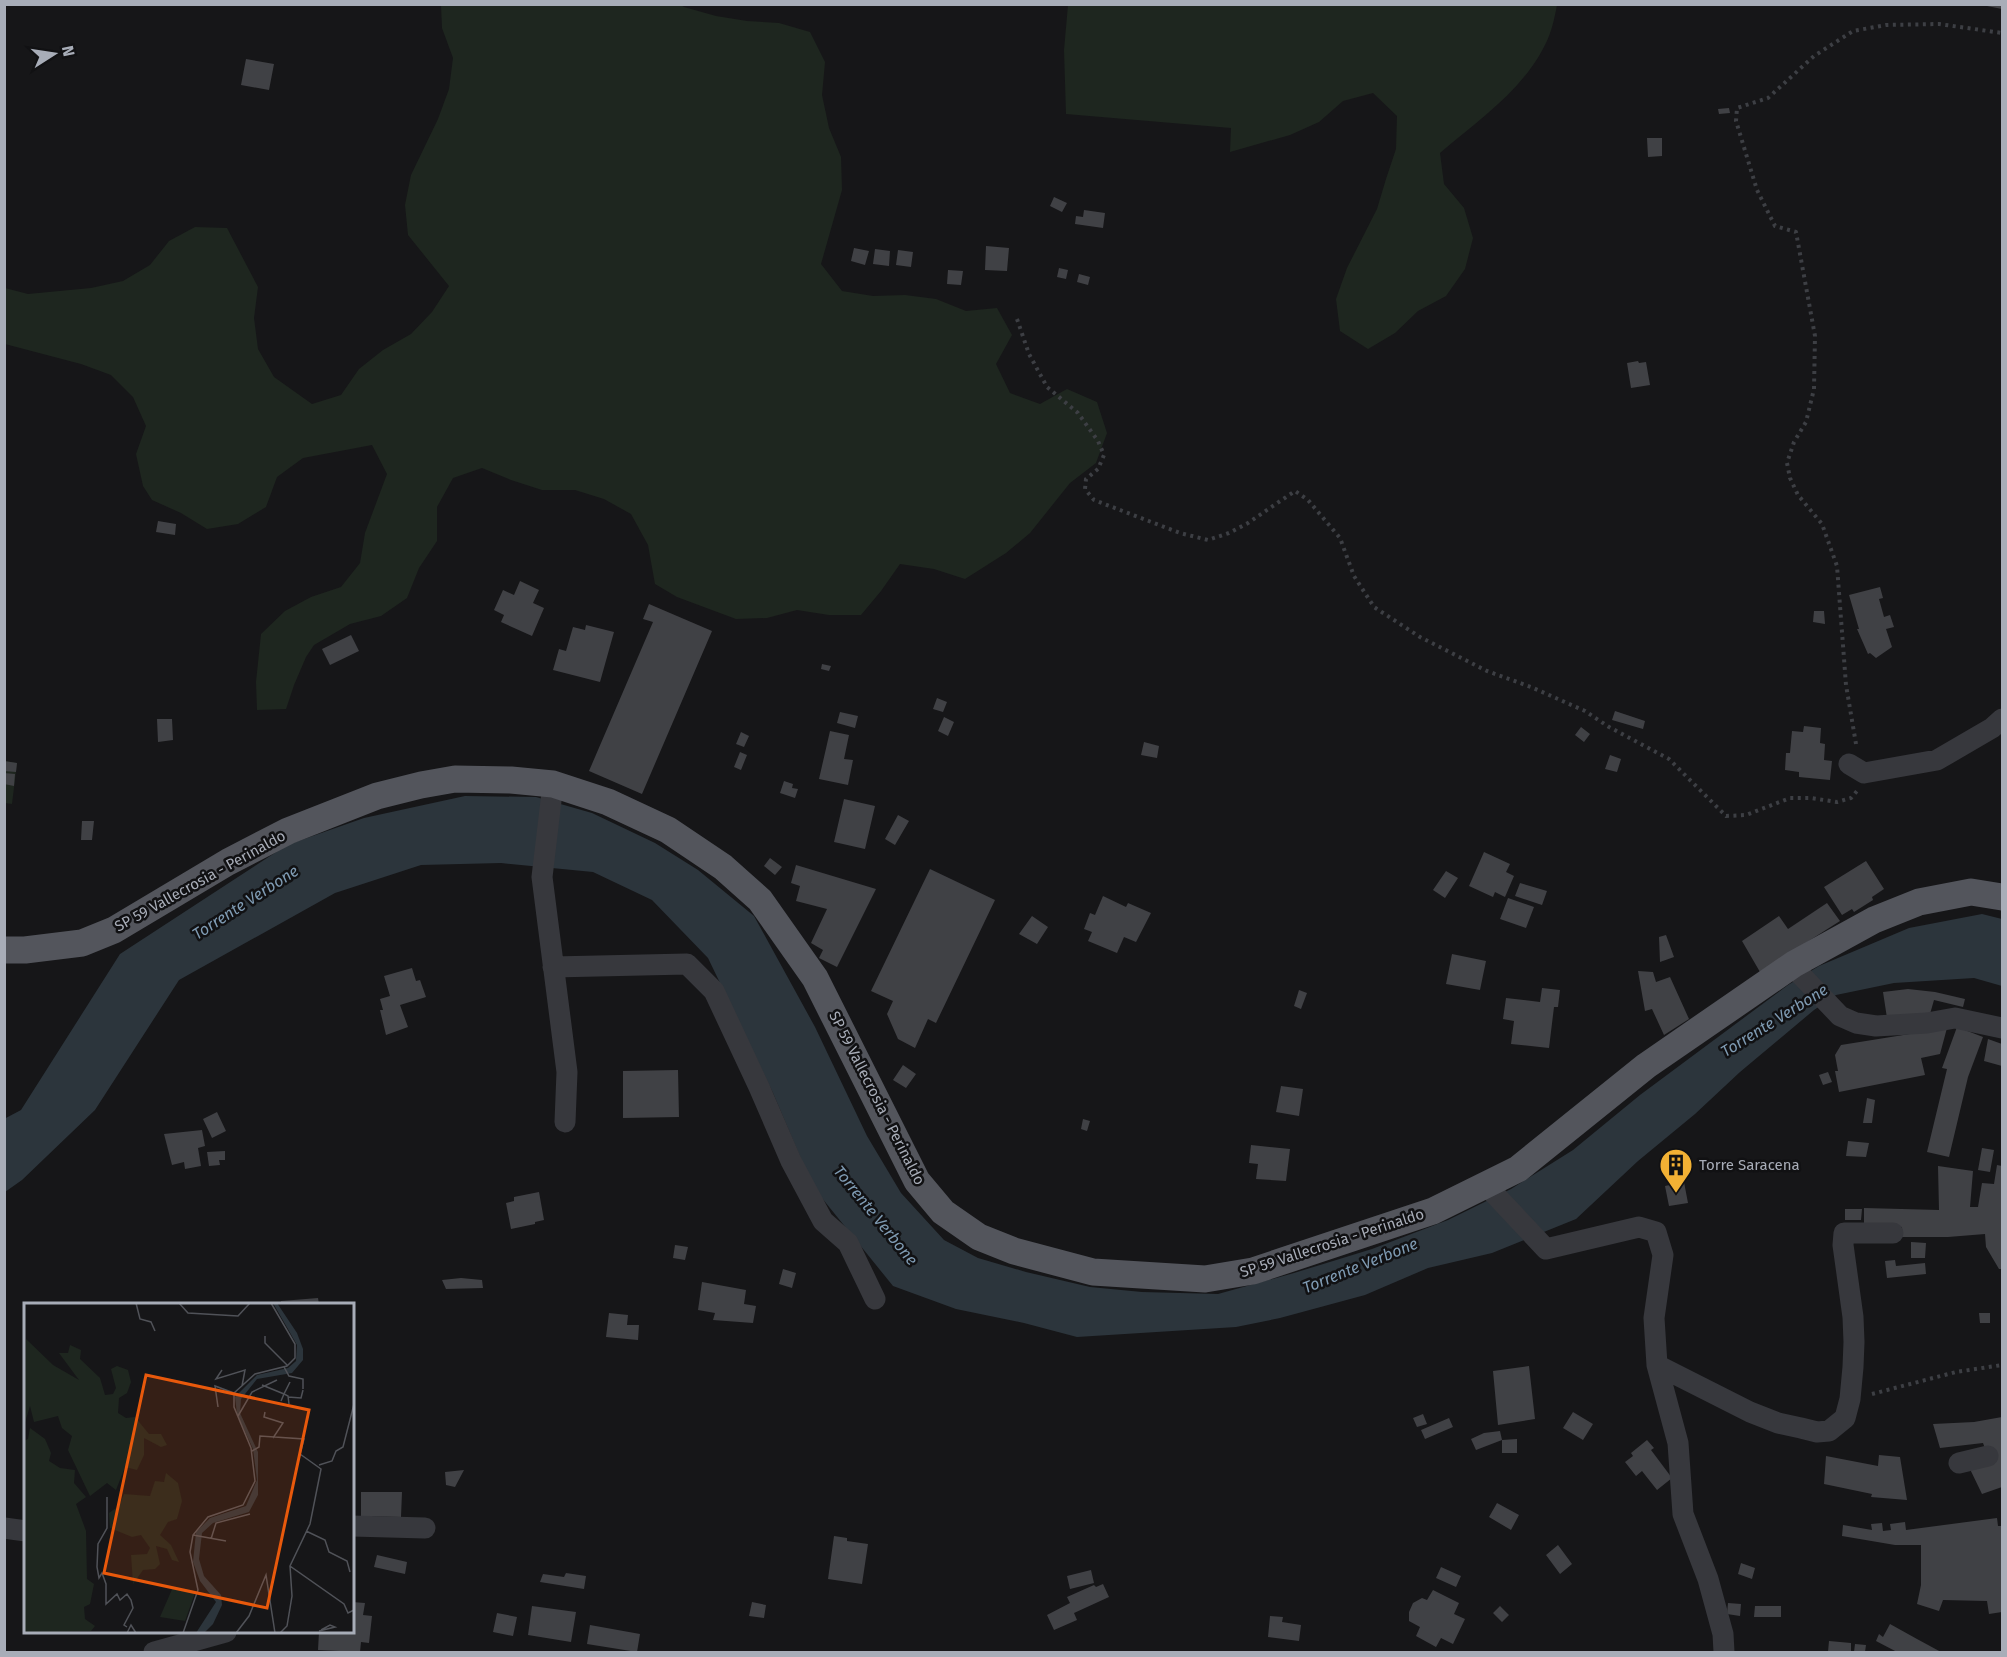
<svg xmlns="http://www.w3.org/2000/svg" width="2007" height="1657" viewBox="0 0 2007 1657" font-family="'Fira Sans',sans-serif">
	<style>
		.green { fill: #1e261f }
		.water { fill: #2c353c }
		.building { fill: #404145 }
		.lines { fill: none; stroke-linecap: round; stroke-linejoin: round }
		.path { stroke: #3d3f44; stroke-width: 4; stroke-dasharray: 3 4.5; stroke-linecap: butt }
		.minor { stroke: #37383d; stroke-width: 21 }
		.major { stroke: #53555c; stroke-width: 27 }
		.labels { text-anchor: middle; stroke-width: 5; stroke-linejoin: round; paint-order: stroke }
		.street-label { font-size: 15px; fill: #a8adb8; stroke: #111113 }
		.poi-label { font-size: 15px; fill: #a8adb8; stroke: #111113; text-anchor: start }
		.water-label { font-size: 16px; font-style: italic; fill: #7f9bb3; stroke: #111113 }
		.inset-road { fill: none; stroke: #505258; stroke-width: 1.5 }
		.view { fill: #e8590c; fill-opacity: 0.15; stroke: #e8590c; stroke-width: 3 }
		.inset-edge { fill: none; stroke: #a8adb8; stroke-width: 3 }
	</style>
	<rect width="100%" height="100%" fill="#161618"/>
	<path class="green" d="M441,5H681L684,7L716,16L747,21L779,23L810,32L825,62L822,95L829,128L841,157L842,190L821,264L842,291L873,296L905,295L936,299L966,311L997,308L1012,335L996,364L1010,393L1040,404L1067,389L1097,402L1107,433L1096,463L1070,483L1030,533L1006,553L965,579L934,569L900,564L881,591L861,615H829L797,610L767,618L736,619L677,597L655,584L648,545L631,514L604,499L575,490H542L511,480L482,468L453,478L437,507V541L419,568L407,598L381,616L350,624L314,645L306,657L294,685L286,709L257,710L256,682L261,634L285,611L311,597L341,587L360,563L365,533L387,474L372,445L303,458L277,477L266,507L238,524L207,529L181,513L152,500L143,486L136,454L146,426L133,397L111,375L81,364L5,344V288L28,294L91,288L123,281L150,265L169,241L195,227L227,228L258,287L254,318L258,349L274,377L312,404L341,395L359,369L383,350L411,334L432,312L449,286L408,235L405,205L411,175L438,119L449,89L453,58L442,28Z
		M1068,5V4L1557,5C1555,15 1553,26 1549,36C1528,87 1481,118 1440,153L1444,184L1464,208L1473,238L1465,269L1446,296L1418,311L1395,333L1368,349L1340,331L1336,299L1347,268L1377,209L1386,179L1396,149L1397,116L1373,93L1343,101L1319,122L1290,135L1230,152L1231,128L1066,114L1064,50Z
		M5,761L17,763L12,804L5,803V811Z"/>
	<path class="water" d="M465,796L536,797L592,813L655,843L698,870L754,916L815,1027L867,1136L901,1193L944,1240L978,1258L1026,1272L1090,1287L1142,1292L1218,1294L1294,1273L1372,1249L1448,1220L1511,1189L1573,1150L1640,1095L1788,985L1819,966L1909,928L1982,914L2002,919V986L1974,978L1894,983L1836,995L1814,1010L1740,1072L1695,1114L1638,1161L1576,1219L1492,1253L1428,1268L1365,1295L1280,1318L1236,1327L1077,1337L1024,1323L956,1309L893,1286L813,1187L773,1093L708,958L652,900L593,872L501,863L421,865L335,893L179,980L95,1110L22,1180L5,1192L4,1119L21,1110L120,954L287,845L364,818Z"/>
	<path class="building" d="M1987,4H2002V9L1987,6Z
		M246,59L274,64L269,90L241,85Z
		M1729,108L1730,113L1719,114L1718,109Z
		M1647,138H1662V156L1648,157Z
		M1054,197L1067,203L1062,212L1050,206Z
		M1084,210L1105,213L1103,228L1075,224L1076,216L1083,217Z
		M986,246L1009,248L1007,271L985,270Z
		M854,248L869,251L865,265L851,261Z
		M875,249L890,251L889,266L873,264Z
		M898,250L913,252L911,267L896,265Z
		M1059,268L1068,270L1066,279L1057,277Z
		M948,270L963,271L961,285L947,284Z
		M1079,274L1090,277L1088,285L1077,282Z
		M1638,361L1639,363L1646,362L1650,385L1631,388L1627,363Z
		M158,521L176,524L175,535L156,532Z
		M520,581L539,590L533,603L544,608L532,636L501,622L504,615L494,610L503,590L514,595Z
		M1880,587L1883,598L1879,599L1884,617L1890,615L1894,627L1886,629L1892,647L1876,658L1870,653L1868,654L1857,629H1859L1849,595Z
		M649,604L712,631L642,794L589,771L653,622L643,619Z
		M1814,611H1824L1825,624L1813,622Z
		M586,625L614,632L600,682L553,670L559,649L566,651L573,627L585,630Z
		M351,635L359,651L330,665L322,649Z
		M822,664L831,666L829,671L821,669Z
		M937,698L947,702L943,712L933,709Z
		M1615,711L1645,721L1643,729L1612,720Z
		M840,712L858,716L855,728L837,723Z
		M944,717L954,722L948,736L938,731Z
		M157,719H172L173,740L158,742Z
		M1804,726L1821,728L1820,743L1825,744L1824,760L1832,761L1830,780L1799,777V772L1785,770L1786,753H1790L1792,731L1803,732Z
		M1581,727L1590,734L1584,742L1575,735Z
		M830,731L849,735L844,759L853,760L848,785L819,779Z
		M741,732L749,736L744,747L736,744Z
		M1144,742L1159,746L1157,758L1141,755Z
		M740,752L747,755L741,770L734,767Z
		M1610,755L1621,759L1617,772L1605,769Z
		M4,761L17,763L16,772L4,771Z
		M4,773L15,774L14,786L4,784Z
		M784,781L793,784L792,788L798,789L795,798L780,793Z
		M844,799L875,806L865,849L834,842Z
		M898,815L909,821L895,845L885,839Z
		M82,821H94L92,840H81Z
		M1484,852L1510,864L1506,872L1514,876L1505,897L1495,892L1493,897L1469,886Z
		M770,858L782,867L775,875L764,866Z
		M1866,861L1884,889L1872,897L1873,900L1854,912L1852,909L1842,915L1824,887Z
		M796,865L876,889L837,967L819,958L823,950L811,943L827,909L796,901L800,886L791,883Z
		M930,869L995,900L936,1023L928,1019L915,1048L898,1039L887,1014L893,1001L871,991Z
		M1446,871L1458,878L1445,898L1433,890Z
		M1520,883L1547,891L1542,905L1515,896Z
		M1103,896L1126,907L1128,903L1151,913L1136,942L1124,937L1117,953L1088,941L1092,932L1084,929L1090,913L1095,915Z
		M1508,898L1534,907L1526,928L1500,919Z
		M1827,903L1840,921L1760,972L1742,941L1779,916L1788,929Z
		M1032,916L1048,927L1037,944L1019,934Z
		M1666,935L1674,957L1660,962L1659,937Z
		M1452,954L1486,961L1480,990L1446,984Z
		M412,968L416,981L420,980L426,997L400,1005L408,1027L386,1035L380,1010H383L380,999L390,996L384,976Z
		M1638,971L1653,972L1656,982L1670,977L1689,1019L1664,1035L1652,1009L1645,1011Z
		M1542,988L1560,990L1558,1007H1554L1549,1048L1511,1044L1514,1021L1503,1019L1506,998L1540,1002Z
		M1908,989L1935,992L1965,999L1963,1007L1934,1000L1930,1014L1887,1018L1883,992Z
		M1299,990L1307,993L1301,1009L1294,1006Z
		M1957,1027L1983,1037L1968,1077L1949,1157L1927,1152L1947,1069L1942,1068Z
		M1947,1028L1940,1054L1921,1058L1925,1075L1839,1092L1835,1071H1838L1835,1055L1841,1045Z
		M1988,1039L2002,1044V1066L1984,1061Z
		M903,1065L916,1074L906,1088L893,1080Z
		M678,1070L679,1117L623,1118V1071Z
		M1828,1072L1832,1082L1823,1085L1819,1075Z
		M1281,1086L1303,1089L1299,1116L1276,1112Z
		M1867,1098L1875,1100L1872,1123H1863Z
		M217,1112L226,1131L212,1138L203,1119Z
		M1083,1119L1090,1121L1087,1131L1081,1129Z
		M202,1130L205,1146L198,1148L201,1166L185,1169L184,1162L172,1165L164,1134Z
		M1848,1141L1869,1143L1866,1157L1846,1156Z
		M1251,1145L1290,1149L1286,1181L1256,1179L1258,1164L1249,1163Z
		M1982,1148L1994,1150L1990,1172L1978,1170Z
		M225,1151V1160H219L220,1165L209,1166L207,1152Z
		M1997,1165L2002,1166V1269H1999L1986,1247L1985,1234L1948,1237H1901L1902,1227L1864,1224V1208L1939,1210L1938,1166L1973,1171L1970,1207H1978L1982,1183L1994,1184Z
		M1684,1182L1688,1203L1669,1206L1665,1186Z
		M539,1192L544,1220L535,1222V1224L511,1229L506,1203L514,1201V1197Z
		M1845,1209H1862L1861,1220H1845Z
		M1911,1242L1926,1243L1925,1258H1911Z
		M675,1245L688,1247L685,1260L673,1258Z
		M1895,1260L1896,1266L1925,1263L1926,1274L1887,1278L1885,1261Z
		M783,1269L796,1273L792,1288L779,1284Z
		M461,1278L482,1280L483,1288L446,1289L442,1280Z
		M702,1282L746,1290L744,1304L756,1306L753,1323L713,1320L715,1313L698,1310Z
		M318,1298L319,1304H281V1301Z
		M609,1313L628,1315L627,1325H639L638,1340L606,1337Z
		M1979,1313H1990V1323H1980Z
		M1529,1366L1535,1419L1498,1425L1493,1371Z
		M1573,1412L1593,1424L1583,1440L1563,1428Z
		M1423,1414L1427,1424L1417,1427L1413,1418Z
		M2002,1417V1487L1982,1494L1968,1465L1990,1462L1983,1443L1940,1448L1933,1424L1974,1422Z
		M1449,1418L1453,1427L1425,1439L1421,1430Z
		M1500,1431L1502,1440L1476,1450L1471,1439L1484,1433Z
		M1517,1439V1453H1502V1440Z
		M1647,1440L1654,1448L1651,1450L1672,1478L1657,1490L1642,1471L1636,1476L1625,1462L1633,1456L1631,1453Z
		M1879,1455L1900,1457L1907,1500L1871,1497L1872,1494L1824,1484L1826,1456L1878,1466Z
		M464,1470L455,1487L446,1485L445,1472Z
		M361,1492H402L401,1517L361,1516Z
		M1497,1503L1519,1515L1511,1530L1489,1517Z
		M1997,1518L1998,1526H2001L2002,1538V1612L1989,1614L1987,1601L1943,1600L1939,1611L1917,1604L1921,1585V1545H1895L1842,1536L1843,1525L1872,1530L1871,1524L1882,1523L1883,1531L1891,1530L1890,1524L1905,1522L1906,1530Z
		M834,1536L847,1538V1541L868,1544L862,1584L828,1579Z
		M1558,1545L1572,1564L1560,1574L1546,1555Z
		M377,1555L407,1562L405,1574L374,1567Z
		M1741,1563L1755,1568L1752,1579L1738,1574Z
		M1441,1567L1461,1576L1456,1587L1436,1578Z
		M1091,1570L1094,1583L1070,1589L1067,1576Z
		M566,1573L586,1576L584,1589L540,1582L543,1574L564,1577Z
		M1103,1584L1109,1597L1074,1613L1077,1620L1054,1630L1047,1615L1070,1603L1067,1597L1094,1585L1096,1587Z
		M1433,1590L1459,1603L1454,1614L1465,1619L1453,1644L1441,1638L1436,1647L1416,1636L1420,1627L1409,1621V1612L1413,1603L1422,1598L1427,1600Z
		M352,1602L365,1603L363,1615L372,1616L369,1643L361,1642L360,1652L318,1650L319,1632H352Z
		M752,1602L766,1605L764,1618L749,1616Z
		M1728,1603L1741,1604L1740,1616L1727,1614Z
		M532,1606L576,1612L571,1642L528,1635Z
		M1500,1606L1509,1615L1502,1622L1493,1613Z
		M1755,1606H1781V1617H1754Z
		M497,1613L517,1617L513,1636L493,1632Z
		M1270,1616L1283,1617L1282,1622L1301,1625L1299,1641L1268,1637Z
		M1890,1624L1917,1639L1941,1652H1897L1876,1641L1879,1634L1883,1637Z
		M590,1625L640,1634L637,1652L587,1644Z
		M1829,1641L1851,1643V1652H1828Z
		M1855,1644L1866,1645L1865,1652H1854Z"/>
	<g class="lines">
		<path class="path" d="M1017,319L1029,354L1047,387L1078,413L1098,441L1104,455L1098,469L1086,479L1085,489L1094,500L1180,533L1208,540L1229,533L1248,523L1295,491L1308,500L1340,538L1354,576L1374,607L1420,637L1487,671L1531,687L1585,711L1609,727L1669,759L1726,816L1746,815L1790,798H1811L1837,802L1851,798L1857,791
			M1856,744L1846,685L1837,566L1822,524L1798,495L1790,478L1787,463L1794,442L1806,422L1814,389L1815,336L1796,232L1775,226L1757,190L1736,121L1737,108L1768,98L1814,56L1853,31L1886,25L1939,24L2002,33
			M1872,1394L1956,1372L2002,1365"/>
		<path class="minor" d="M1849,764L1864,773L1937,760L1992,728L2002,719
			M553,784L542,877L567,1072L565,1122
			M1794,964L1800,974L1840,1016L1856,1023L1876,1026L1927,1023L1955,1018L2002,1028
			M553,967L687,964L714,991L759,1087L791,1161L823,1221L848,1243L875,1299
			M1486,1185L1546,1249L1639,1227L1656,1232L1663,1255L1654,1318L1657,1365L1678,1443L1683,1514L1708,1579L1723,1634L1724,1652
			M1657,1365L1750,1412L1778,1423L1801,1428L1817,1432L1829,1431L1845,1418L1850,1399L1853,1367L1854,1342L1853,1317L1843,1245L1844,1233H1893
			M1959,1463L1988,1456
			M352,1526L425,1528
			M4,1528L26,1531
			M154,1652L226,1632"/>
		<path class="major" d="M4,950H25L82,943L114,930L228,862L288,831L377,796L421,785L455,779L511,780L553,784L608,802L668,830L723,867L760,900L815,978L917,1181L943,1212L979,1237L1014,1251L1093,1272L1205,1279L1253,1271L1433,1211L1518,1169L1646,1066L1794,964L1874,920L1919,902L1971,892L2002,897"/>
	</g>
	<defs>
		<g id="building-pin" transform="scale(1.725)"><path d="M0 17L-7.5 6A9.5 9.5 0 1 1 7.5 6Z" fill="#f2b134" stroke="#111113"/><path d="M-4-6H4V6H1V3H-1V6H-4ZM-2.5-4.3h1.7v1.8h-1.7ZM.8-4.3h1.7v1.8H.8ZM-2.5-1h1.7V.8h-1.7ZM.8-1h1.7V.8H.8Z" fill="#111"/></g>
	</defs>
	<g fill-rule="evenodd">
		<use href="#building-pin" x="1676" y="1165"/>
	</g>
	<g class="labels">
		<g class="street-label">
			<text transform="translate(200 881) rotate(-29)" y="5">SP 59 Vallecrosia - Perinaldo</text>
			<text transform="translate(877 1098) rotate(63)" y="5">SP 59 Vallecrosia - Perinaldo</text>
			<text transform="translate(1332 1243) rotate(-18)" y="5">SP 59 Vallecrosia - Perinaldo</text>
		</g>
		<g class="poi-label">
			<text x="1699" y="1170">Torre Saracena</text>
		</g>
		<g class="water-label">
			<text transform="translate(245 902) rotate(-33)" y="6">Torrente Verbone</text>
			<text transform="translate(1774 1020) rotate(-32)" y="6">Torrente Verbone</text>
			<text transform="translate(876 1215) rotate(51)" y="6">Torrente Verbone</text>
			<text transform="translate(1360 1265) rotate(-22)" y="6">Torrente Verbone</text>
		</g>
	</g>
	<g transform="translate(24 1303)">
		<rect width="330" height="330" fill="#161618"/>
		<path d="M2,36L29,62L55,77L35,50H44L46,42L57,47L56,56L76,75L81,92L89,91L92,85L87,66L93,63L104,67L107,79L103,90L95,95L94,110L102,115L111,114L125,131H137L143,142L137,144L120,135V152L113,167L101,164L92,187L83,180L66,193L44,147L48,133L38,125L34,113L10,119L6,103L0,123ZM6,125L21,136L27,150L25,158L36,165L51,167L50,180L62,194L52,201L62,228L63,276L70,281L66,301L60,304L61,316L71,323L67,328L0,330V138L4,136ZM142,170L154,180L158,198L153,216L144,219L136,232L147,242L155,259L148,257L143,246L132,243L136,261L131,266L119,267L109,281L107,252L123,251L126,245L117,232L108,234L86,225L85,210L95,203L100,191L126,193L131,178L140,179ZM149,284L171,290L161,318L136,314Z" fill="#1e261f"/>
		<path d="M249,0H253L273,30L279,46V57L268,70L233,76L217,96L216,110L234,149V192L225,209L189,220L178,230L175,256L180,273L197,292L198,302L189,321L180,330H172L192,299L176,278L169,259L172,229L186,215L222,203L233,177L229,146L213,111L211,94L233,72L264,65L272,58L273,42Z" fill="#2c353c"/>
		<path class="inset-road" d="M112,0L116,16L127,19L131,28M155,0L164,10L214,13L226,0M241,33V40L264,63M260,64L265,73L279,76V86M198,67L192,76L221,67L218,83M238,82L260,91L257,98M264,94L277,95L279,87M265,101L264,93L260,91L266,79M194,104L191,83L210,90M241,109L240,114L259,120L249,135M214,113L228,89L253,77M228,148L235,144L236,133L280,136L276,151L297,166L286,221L266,263L320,301L324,310L330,307M295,162L308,158L312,148L319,144L330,101M83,194V225L74,241L73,264L75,275L78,270L82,281V301L93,291L96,297L103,291L107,297L109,305L100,322L103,324M282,228L301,237L305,249L323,258L326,269M169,232L202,238M187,236L192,220L226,211M295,328L311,324L306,322L297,327M103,330L107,322L112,330M159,330L174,287L166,249L169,232L184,214L219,202L231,178L227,145L210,104V90L231,71L263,63L271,55V41L247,0M212,330L225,313L242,272L251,330M256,330L263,323L268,293L266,263"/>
		<path class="view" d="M122,72L285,107L243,305L80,270Z"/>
		<rect width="330" height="330" class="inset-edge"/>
	</g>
	<rect width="2007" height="1657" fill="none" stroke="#a8adb8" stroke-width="12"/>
	<g transform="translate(54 54) rotate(78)" stroke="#111113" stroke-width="4.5" paint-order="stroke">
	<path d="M0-4.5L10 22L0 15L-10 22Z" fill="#a8adb8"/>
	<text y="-9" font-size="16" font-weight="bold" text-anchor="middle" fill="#a8adb8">N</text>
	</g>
</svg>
